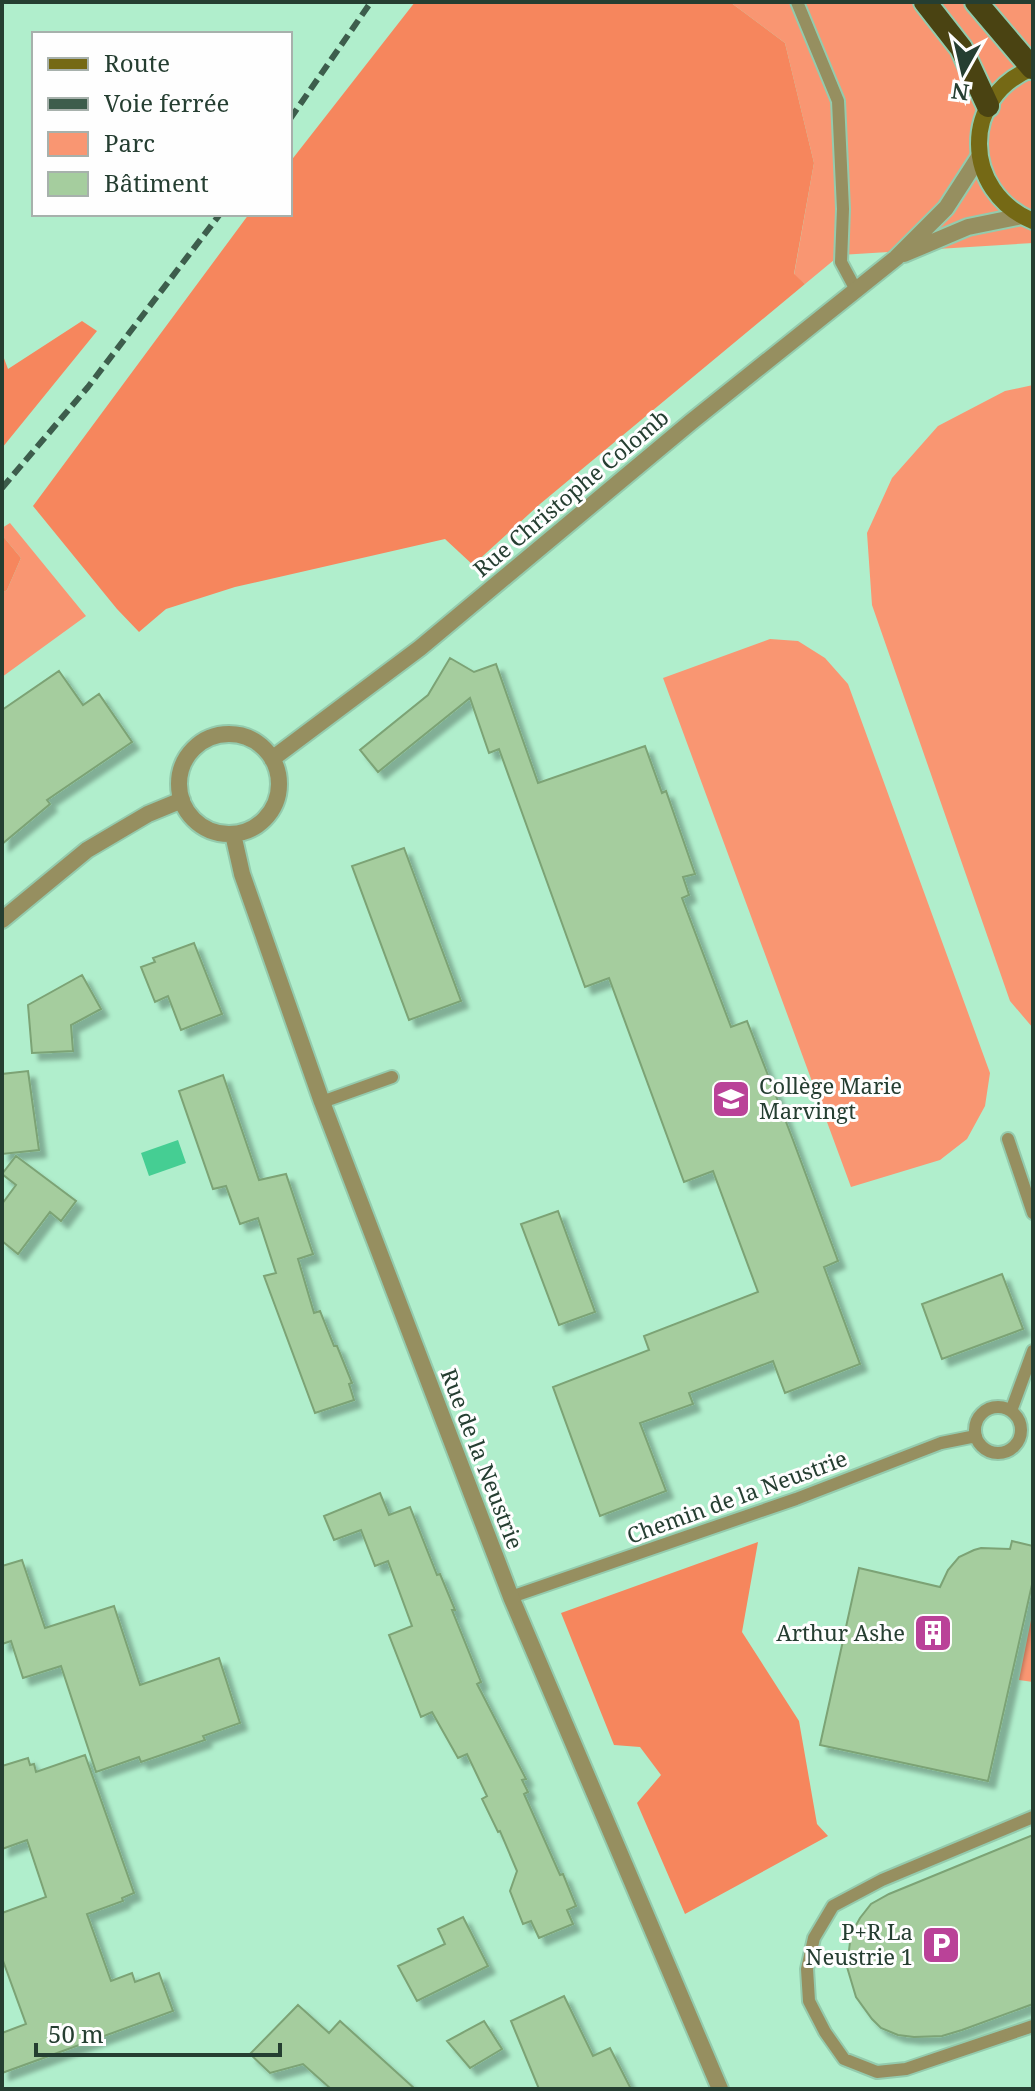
<svg xmlns="http://www.w3.org/2000/svg" width="1035" height="2091" viewBox="0 0 1035 2091" font-family="'Noto Serif',serif">
	<style>
		.green { fill: #f99672 }
		.forest { fill: #f6865d }
		.water { fill: #45ce93 }
		.building { fill: #a5cd9e; stroke: #7ca375; stroke-width: 2; filter: url(#shadow) }
		.lines { fill: none; stroke-linecap: round; stroke-linejoin: round }
		.service-casing { stroke: #94cbad; stroke-width: 16 }
		.minor-casing { stroke: #94cbad; stroke-width: 20 }
		.secondary-casing { stroke: #94cbad; stroke-width: 20 }
		.trunk-casing { stroke: #94cbad; stroke-width: 26 }
		.service { stroke: #968f60; stroke-width: 12 }
		.minor { stroke: #968f60; stroke-width: 16 }
		.secondary { stroke: #756915; stroke-width: 16 }
		.trunk { stroke: #4a4312; stroke-width: 22 }
		.rail { stroke: #3d5d4c; stroke-width: 6; stroke-dasharray: 12 6; stroke-linecap: butt }
		.labels { text-anchor: middle; stroke-width: 6; stroke-linejoin: round; paint-order: stroke }
		.street-label { font-size: 22px; fill: #253e31; stroke: #fefefe }
		.poi-label { font-size: 22px; fill: #253e31; stroke: #fefefe; text-anchor: end }
	</style>
	<defs>
		<filter id="shadow"><feDropShadow dx="7" dy="7" stdDeviation="2" flood-color="#0004"/></filter>
	</defs>
	<rect width="100%" height="100%" fill="#b0eecc"/>
	<path class="green" d="M730,2H1033V243L840,255L805,284L794,275L814,163L785,43Z
		M1033,385V1028L1010,1001L872,605L867,533L892,478L938,426L1005,391Z
		M10,523L86,616L2,677V593L7,590L21,558L2,535V528Z
		M770,639L798,641L825,658L848,684L990,1073L985,1106L967,1139L940,1160L851,1187L663,678Z
		M1033,1610V1682L1019,1680Z"/>
	<path class="forest" d="M415,2H730L785,43L814,163L794,274L805,284L540,504L473,565L445,539L235,587L166,609L139,632L117,609L33,506L249,214H290V162Z
		M82,321L97,331L2,448V353L8,369Z
		M2,535L21,558L7,590L2,593Z
		M758,1542L742,1632L799,1721L817,1824L828,1836L685,1914L637,1803L661,1775L640,1747L614,1745L561,1613Z"/>
	<path class="water" d="M178,1140L186,1163L149,1176L141,1153Z"/>
	<path class="building" d="M450,658L474,672L496,664L538,783L645,746L662,793L666,791L695,874L683,877L689,895L682,898L731,1027L747,1021L793,1140L838,1261L824,1267L860,1364L785,1393L773,1361L689,1393L693,1404L640,1423L666,1491L600,1516L553,1387L649,1350L644,1336L758,1292L713,1171L684,1182L609,978L585,987L499,749L489,753L470,698L378,772L360,750L428,695Z
		M59,671L83,705L99,694L132,742L47,800L50,804L2,844V710Z
		M404,848L461,1001L409,1020L352,866Z
		M194,943L222,1014L181,1030L168,996L155,1002L141,967L155,962L153,958Z
		M82,975L101,1009L71,1025L73,1051L32,1053L28,1005Z
		M28,1071L39,1150L2,1154V1074Z
		M223,1075L259,1180L286,1174L313,1254L298,1259L314,1313L320,1311L334,1346H337L352,1383L349,1384L354,1400L315,1413L264,1276L276,1273L258,1218L240,1224L226,1186L213,1189L179,1091Z
		M16,1156L76,1201L61,1221L50,1212L18,1254L2,1241V1204L16,1185L2,1174Z
		M558,1211L595,1312L559,1325L521,1224Z
		M1002,1274L1023,1329L942,1359L922,1304Z
		M380,1493L389,1515L410,1507L437,1575L440,1574L455,1610H452L481,1682L477,1684L526,1779L522,1780L528,1792L524,1794L560,1875L563,1874L576,1906L567,1910L573,1924L539,1938L531,1921L523,1924L510,1891L517,1871L500,1831L498,1832L482,1799L487,1796L467,1754L458,1758L432,1712L421,1717L389,1635L412,1626L388,1561L375,1566L361,1530L334,1540L324,1516Z
		M1012,1541L1033,1546V1580L988,1781L820,1745L859,1568L940,1587L948,1570L959,1557L974,1550L981,1548L1010,1549Z
		M22,1560L45,1628L114,1606L140,1685L219,1658L240,1723L203,1736L205,1740L141,1762L139,1757L96,1772L61,1666L23,1678L11,1641L2,1644V1566Z
		M85,1755L134,1893L122,1898L123,1901L87,1914L111,1981L132,1973L135,1982L159,1973L173,2011L2,2073V2033L26,2024L2,1958V1913L46,1897L27,1840L2,1849V1766L28,1758L30,1765L34,1764L36,1772Z
		M1033,1835V2004L962,2030L942,2036L914,2037L898,2035L881,2028L872,2019L856,1997L847,1967L851,1934L860,1918L871,1904L889,1894Z
		M463,1917L488,1966L417,2001L398,1966L445,1944L438,1929Z
		M564,1996L593,2056L610,2048L631,2089H539L511,2021Z
		M298,2005L329,2033L340,2021L415,2089H331L303,2064L270,2073L250,2054Z
		M484,2021L502,2049L470,2068L447,2041Z"/>
	<g class="lines">
		<g class="service-casing">
			<path id="service" d="M797,2L838,101L843,209L841,262L856,290
				M322,1102L392,1077
				M1008,1139L1033,1213
				M975 1430a23 23 0 1 1 46 0a23 23 0 1 1-46 0Z
				M1011,1411L1033,1351
				M511,1597L796,1499L941,1443L976,1436
				M1033,1817L882,1880L833,1906L814,1938L807,1969L809,2001L825,2032L844,2059L877,2072L906,2069L1033,2026"/>
		</g>
		<g class="minor-casing">
			<path id="minor" d="M904,254L968,227L1022,216
				M179 784a50 50 0 1 1 100 0a50 50 0 1 1-100 0Z
				M272,759L420,648L691,422L896,258L946,208L979,157
				M233,834L242,874L322,1102L511,1597L720,2089
				M2,920L87,850L148,814L182,800"/>
		</g>
		<g class="secondary-casing">
			<path id="secondary" d="M1033,68C960,96 962,192 1033,221"/>
		</g>
		<g class="trunk-casing">
			<path id="trunk" d="M925,2L961,48L988,106
				M976,2L1032,68"/>
		</g>
		<use href="#service" class="service"/>
		<use href="#minor" class="minor"/>
		<use href="#secondary" class="secondary"/>
		<use href="#trunk" class="trunk"/>
		<path class="rail" d="M290,119L371,2
			M2,488L88,387L220,214"/>
	</g>
	<defs>
		<g id="school-square" transform="scale(2)"><rect x="-9" y="-9" width="18" height="18" rx="4" fill="#ba4298" stroke="#fefefe"/><path d="M0-5L7-2L0 1L-7-2ZM-4 1L0 2.5L4 1V4Q0 6-4 4Z" fill="#fff"/></g>
		<g id="building-square" transform="scale(2)"><rect x="-9" y="-9" width="18" height="18" rx="4" fill="#ba4298" stroke="#fefefe"/><path d="M-4-6H4V6H1V3H-1V6H-4ZM-2.5-4.3h1.7v1.8h-1.7ZM.8-4.3h1.7v1.8H.8ZM-2.5-1h1.7V.8h-1.7ZM.8-1h1.7V.8H.8Z" fill="#fff"/></g>
		<g id="parking-square" transform="scale(2)"><rect x="-9" y="-9" width="18" height="18" rx="4" fill="#ba4298" stroke="#fefefe"/><path d="M-3.5-5.5H1a3.5 3.5 0 0 1 0 7H-1V5.5H-3.5ZM-1-3.4V-.6H.8a1.4 1.4 0 0 0 0-2.8Z" fill="#fff"/></g>
	</defs>
	<g fill-rule="evenodd">
		<use href="#school-square" x="731" y="1099"/>
		<use href="#building-square" x="933" y="1633"/>
		<use href="#parking-square" x="941" y="1945"/>
	</g>
	<g class="labels">
		<g class="street-label">
			<text transform="translate(571 493) rotate(-40)" y="8">Rue Christophe Colomb</text>
			<text transform="translate(482 1459) rotate(69)" y="8">Rue de la Neustrie</text>
			<text transform="translate(737 1497) rotate(-20)" y="8">Chemin de la Neustrie</text>
		</g>
		<g class="poi-label">
			<text x="759" y="1094" text-anchor="start">Collège Marie<tspan x="759" dy="25">Marvingt</tspan></text>
			<text x="905" y="1641">Arthur Ashe</text>
			<text x="913" y="1940">P+R La<tspan x="913" dy="25">Neustrie 1</tspan></text>
		</g>
	</g>
	<rect width="1035" height="2091" fill="none" stroke="#253e31" stroke-width="8"/>
	<rect x="32" y="32" width="260" height="184" fill="#fefefe" stroke="#a7b1ac" stroke-width="2"/>
	<rect x="48" y="58" width="40" height="12" fill="#756915" stroke="#a7b1ac" stroke-width="2"/>
	<text x="104" y="72" font-size="24" fill="#253e31">Route</text>
	<rect x="48" y="98" width="40" height="12" fill="#3d5d4c" stroke="#a7b1ac" stroke-width="2"/>
	<text x="104" y="112" font-size="24" fill="#253e31">Voie ferrée</text>
	<rect x="48" y="132" width="40" height="24" fill="#f99672" stroke="#a7b1ac" stroke-width="2"/>
	<text x="104" y="152" font-size="24" fill="#253e31">Parc</text>
	<rect x="48" y="172" width="40" height="24" fill="#a5cd9e" stroke="#a7b1ac" stroke-width="2"/>
	<text x="104" y="192" font-size="24" fill="#253e31">Bâtiment</text>
	<g transform="translate(963 72) rotate(188)" stroke="#fefefe" stroke-width="6" paint-order="stroke">
	<path d="M0-6L14 30L0 20L-14 30Z" fill="#253e31"/>
	<text y="-12" font-size="22" font-weight="bold" text-anchor="middle" fill="#253e31">N</text>
	</g>
	<path d="M36 2043v12h244v-12" fill="none" stroke="#253e31" stroke-width="4"/>
	<text x="48" y="2043" font-size="24" fill="#253e31" stroke="#fefefe" stroke-width="6" paint-order="stroke">50 m</text>
</svg>
